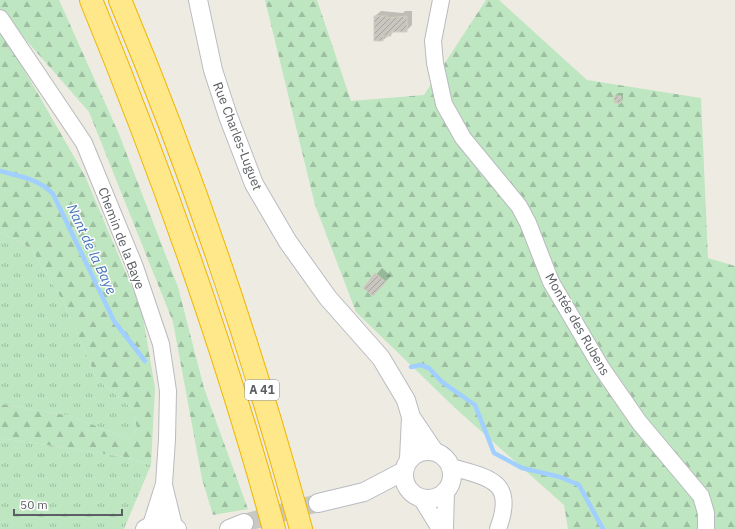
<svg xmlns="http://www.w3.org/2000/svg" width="735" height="529" viewBox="0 0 735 529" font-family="'IBM Plex Sans',sans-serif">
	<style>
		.grass { fill: url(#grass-tufts) }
		.forest { fill: url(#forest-firs) }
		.shadow { fill: #0003 }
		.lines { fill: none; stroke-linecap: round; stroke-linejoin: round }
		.stream { stroke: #a1cfff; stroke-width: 4.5 }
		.building { fill: url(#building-hatch); stroke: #d2cec0 }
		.secondary-tunnel { stroke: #c9c8c2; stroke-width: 18; stroke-dasharray: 18 9; stroke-linecap: butt }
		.tertiary-casing { stroke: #b8babf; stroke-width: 18 }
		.secondary-casing { stroke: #b8bbc1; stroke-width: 20 }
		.motorway-casing { stroke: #f0b500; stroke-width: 24 }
		.tertiary { stroke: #fff; stroke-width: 16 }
		.secondary { stroke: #fff; stroke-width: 18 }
		.motorway { stroke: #fee889; stroke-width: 22 }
		.labels { text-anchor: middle; stroke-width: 3; stroke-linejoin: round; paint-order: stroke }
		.shield { fill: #fff; stroke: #8c8e92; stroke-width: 1 }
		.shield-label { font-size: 12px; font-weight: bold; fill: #5b5e63 }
		.street-label { font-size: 13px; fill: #5b5e63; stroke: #fff }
		.water-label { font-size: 14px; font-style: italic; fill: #4073ba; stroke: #fff }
	</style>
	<defs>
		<pattern id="grass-tufts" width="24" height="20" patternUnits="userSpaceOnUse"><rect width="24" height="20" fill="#bee6c1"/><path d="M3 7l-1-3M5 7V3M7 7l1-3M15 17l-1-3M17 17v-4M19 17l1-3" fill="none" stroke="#9dbea0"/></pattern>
		<pattern id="forest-firs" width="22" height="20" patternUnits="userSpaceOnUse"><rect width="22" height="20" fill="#bee6c1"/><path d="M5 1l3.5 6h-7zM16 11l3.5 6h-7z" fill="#9dbea0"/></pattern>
		<pattern id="building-hatch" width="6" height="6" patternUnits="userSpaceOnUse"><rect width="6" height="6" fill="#c8c6bf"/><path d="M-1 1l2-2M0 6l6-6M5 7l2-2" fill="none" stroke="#a5a49f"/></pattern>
	</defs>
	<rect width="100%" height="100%" fill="#eeece2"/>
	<path class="grass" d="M0,232L31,248L63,301L97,379L133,409L137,429L129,439L71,416L0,404Z
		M0,438L125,457L151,465L124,529H0Z"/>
	<path class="forest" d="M0,0H59L119,134L178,287L204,388L248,509L213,515L202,479L173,322L89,112L12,24L14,52L85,176L142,311L155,388L151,465L125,457L0,438V404L71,416L129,439L137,429L133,409L97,379L63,301L31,248L0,232Z
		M265,0H317L351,101L424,95L486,0H499L587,80L701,98L708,258L735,266V529H568L564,505L455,408L356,312L315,205Z"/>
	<path class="shadow" d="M381,11L403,13L405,11H412V25L406,31H395L383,40L375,16Z
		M618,93H623V99L621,102H615V96Z
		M382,268L391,276L378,289L364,288Z"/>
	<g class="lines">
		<path class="stream" d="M0,171C18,176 40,179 53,194L114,321L145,361
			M411,367L420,365L429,368L442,382L475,405L494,453L522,468L560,477L579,485L603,529"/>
	</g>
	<path class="building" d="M374,16H387V18L407,16V32H391V36H383V41H374Z
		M614,96H621V103H614Z
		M375,273L386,282L373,296L363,288Z"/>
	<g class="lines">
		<path class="secondary-tunnel" d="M244,523L318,503"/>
		<g class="tertiary-casing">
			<path id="tertiary" d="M441,0L433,41L435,63L444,104L463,138L519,206L528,223L551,282L601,367L639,422L701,496L706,513V529
				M0,18L84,143L135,267L161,344L168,391L167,439L164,484L151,525
				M451,467C490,478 516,481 498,529
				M164,485L174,526
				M421,498L440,529
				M445,529L446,491"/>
		</g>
		<g class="secondary-casing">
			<path id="secondary" d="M198,0L213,70L228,116L254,184L288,242L328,298L381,358L406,400L411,417L434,451
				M404 475a24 24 0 1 1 48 0a24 24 0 1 1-48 0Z
				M409,459L411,417
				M318,503L364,492L404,471
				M145,529C156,522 167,521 177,529
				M229,529L244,523"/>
		</g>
		<g class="motorway-casing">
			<path id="motorway" d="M91,0C162,173 225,349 274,529
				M120,0C192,172 252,349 301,529"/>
		</g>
		<use href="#tertiary" class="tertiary"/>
		<use href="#secondary" class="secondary"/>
		<use href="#motorway" class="motorway"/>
	</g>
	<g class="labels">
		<rect class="shield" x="245" y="380" width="34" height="20" rx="3"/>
		<g class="shield-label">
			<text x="262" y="394">A 41</text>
		</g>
		<g class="street-label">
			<text transform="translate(238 136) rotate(69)" y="5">Rue Charles-Luguet</text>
			<text transform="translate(122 238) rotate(69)" y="5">Chemin de la Baye</text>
			<text transform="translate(578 324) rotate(60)" y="5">Montée des Rubens</text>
		</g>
		<g class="water-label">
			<text transform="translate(92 249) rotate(65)" y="5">Nant de la Baye</text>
		</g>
	</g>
	<path d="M14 509v6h108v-6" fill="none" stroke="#5b5e63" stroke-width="2"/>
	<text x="20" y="509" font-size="12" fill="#5b5e63" stroke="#ffffff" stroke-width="3" paint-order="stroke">50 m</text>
</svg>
